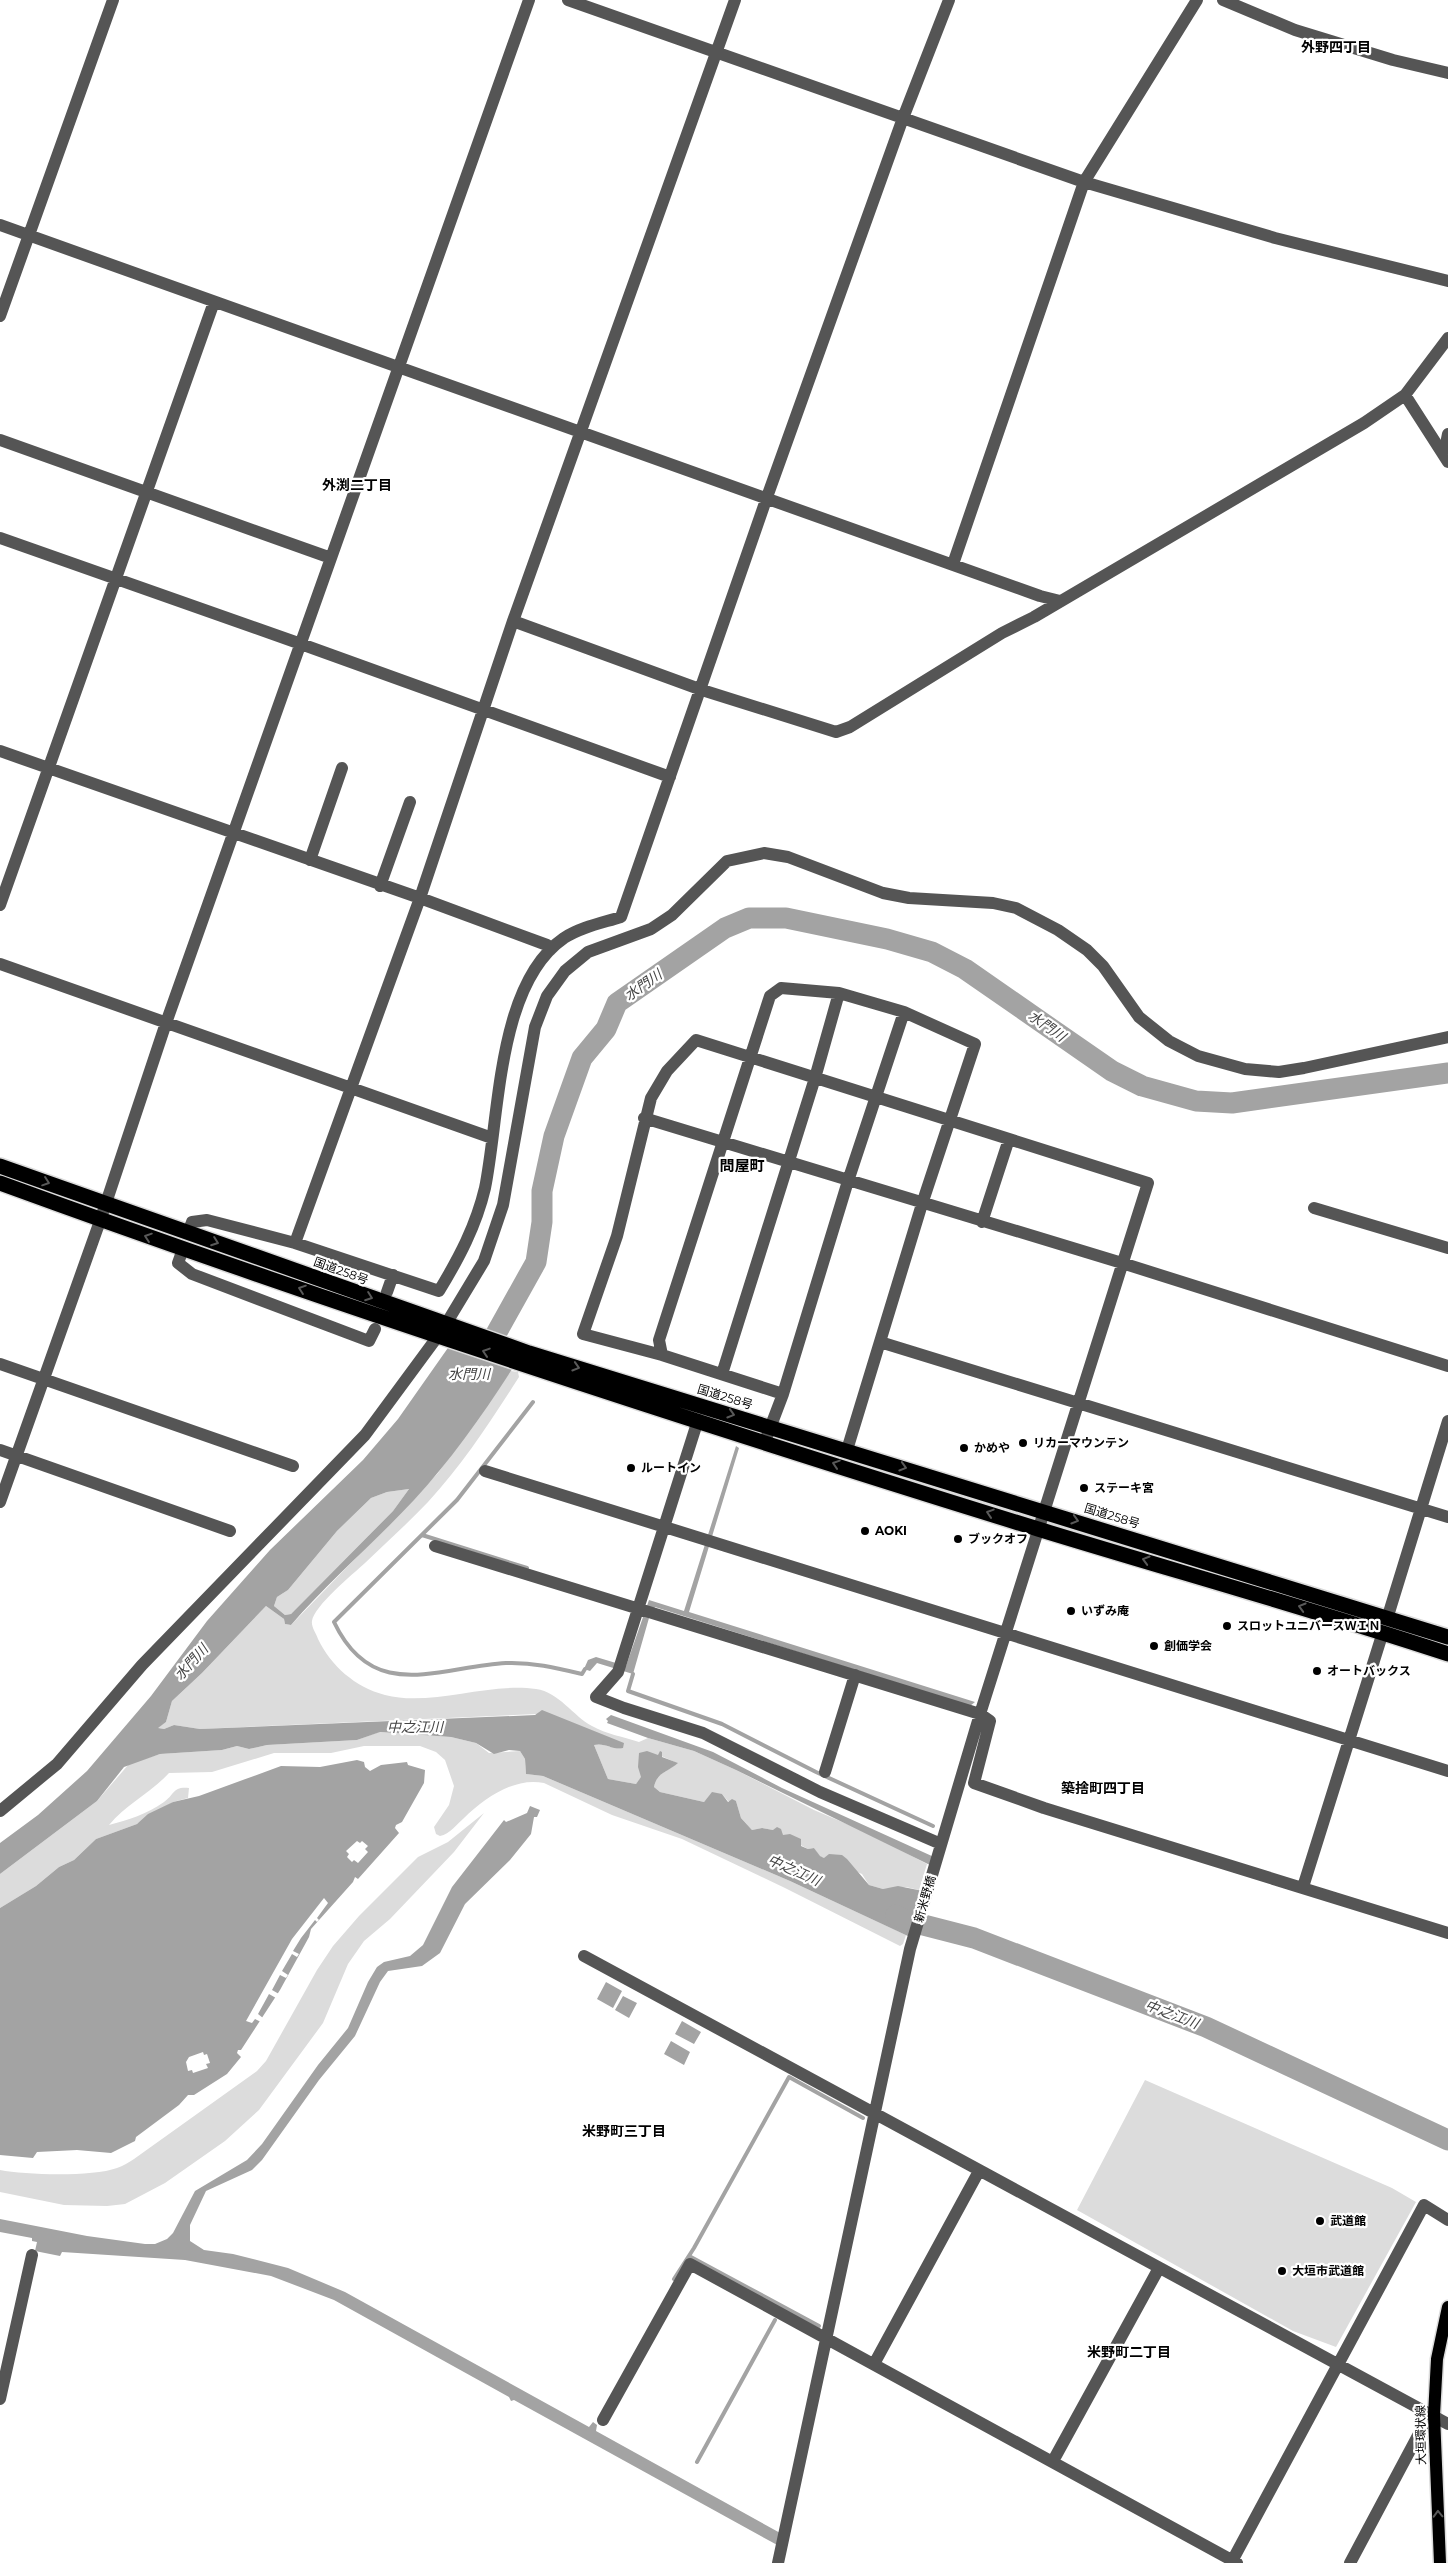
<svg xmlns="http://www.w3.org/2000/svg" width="1448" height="2563" viewBox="0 0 1448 2563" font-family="Montserrat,'Noto Sans JP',sans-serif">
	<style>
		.green { fill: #dcdcdc }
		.water { fill: #a3a3a3; fill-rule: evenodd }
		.pier { fill: #fff }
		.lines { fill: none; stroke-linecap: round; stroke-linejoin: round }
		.stream { stroke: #a3a3a3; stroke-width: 4 }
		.river { stroke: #a3a3a3; stroke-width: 21 }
		.major-casing { stroke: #dbdbdb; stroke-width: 15 }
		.highway-casing { stroke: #dbdbdb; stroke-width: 18 }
		.minor { stroke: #555; stroke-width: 12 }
		.major { stroke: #000; stroke-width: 12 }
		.highway { stroke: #000; stroke-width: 15 }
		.oneway { stroke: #595959 }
		.poi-dot { fill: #000; stroke: #fff; stroke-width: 2 }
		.labels { text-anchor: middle; stroke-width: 4.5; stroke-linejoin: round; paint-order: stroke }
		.street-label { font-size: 12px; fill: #000; stroke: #fff }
		.poi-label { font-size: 12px; font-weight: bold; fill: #000; stroke: #fff; text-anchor: start }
		.neighbourhood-label { font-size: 14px; font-weight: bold; fill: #000; stroke: #fff }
		.water-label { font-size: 14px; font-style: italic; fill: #444; stroke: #fff }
		.quarter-label { font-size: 15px; font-weight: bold; fill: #000; stroke: #fff }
	</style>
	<rect width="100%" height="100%" fill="#fff"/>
	<path class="green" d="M511,1371L518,1372L519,1377C491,1421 463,1464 428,1502C408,1523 386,1543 365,1563C353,1574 314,1606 312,1621C311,1627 316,1633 318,1639C331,1666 355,1687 385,1695C431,1707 488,1682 536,1689C559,1692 573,1716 592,1726C606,1734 624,1737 639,1742L648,1738L694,1751L736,1770L814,1810L868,1833L927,1864L919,1890L906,1887L883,1889L869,1885L862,1874L819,1856L814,1848L808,1849L773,1830L762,1828L752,1830L741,1818L736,1801H728L722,1794H711L704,1802L660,1792L654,1787C657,1772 668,1772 677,1763L659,1755L636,1784L608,1779L594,1745C605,1742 614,1751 623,1748L537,1714L200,1729L174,1725L164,1729L157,1728L166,1722L172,1701L202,1673L266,1606L284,1619L285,1624L291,1625L438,1473Z
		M409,1489L393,1511L291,1614L285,1615L274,1606L277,1597L288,1590L337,1531L371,1498L387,1492Z
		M379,1732L451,1737L476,1743L489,1753L520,1751L525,1759L526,1774L543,1776L790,1881L906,1935L903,1944L900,1946L785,1888L682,1839L612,1815L544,1783C514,1777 485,1798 464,1818C457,1824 450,1834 440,1836L436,1834L434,1827L449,1805L454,1786L445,1760L436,1752L420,1746H364L331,1753H274L212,1772L169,1773C151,1793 126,1804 109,1825C128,1820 147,1814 164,1802C174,1795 173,1786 189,1788L188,1798L173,1802L137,1824L96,1839L74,1860L59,1867L36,1886L0,1908V1874L97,1801L129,1764L160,1754L222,1750L237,1746L249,1749L267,1745L357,1740Z
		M484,1813L454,1852L390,1919L364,1941L348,1964L323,2023L259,2110L225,2141L165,2183L125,2204L107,2206L64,2205L0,2192V2170C26,2175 92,2177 117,2168C123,2166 129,2162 134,2159L257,2071L266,2061L317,1970L333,1946L359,1916L418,1857L448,1842Z
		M1145,2080L1392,2188L1416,2202L1336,2347L1293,2331L1077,2210Z"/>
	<path class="water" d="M457,1335L520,1357C488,1407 454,1457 414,1500C374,1543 329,1581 291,1625L285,1624L284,1619L266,1606L202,1673L172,1701L166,1722L158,1728L164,1729L174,1725L200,1729L535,1715L542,1710L624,1743L623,1748C614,1751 605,1742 594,1745L608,1779L636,1784L641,1777L638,1767L639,1753L647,1751L658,1755L660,1751L662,1752V1757L678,1763C668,1772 657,1772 654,1787L660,1792L704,1802L712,1792L722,1794L728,1802L732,1799L736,1801L741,1818L752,1830L762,1828L773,1830L777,1827L781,1829L783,1835L790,1834L801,1839V1846L808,1849L814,1848L820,1856L824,1858L829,1854L842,1855L847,1859L869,1885L883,1889L898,1886L923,1891L910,1937L790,1881L543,1776L526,1774L525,1759L520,1751L509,1750L494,1754L476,1743L451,1737L380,1732L357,1740L267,1745L249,1749L237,1746L222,1750L160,1754L124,1767L97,1801L0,1874V1843L38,1815L87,1771L151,1696L207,1621L270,1550L363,1460L398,1419ZM409,1489L393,1511L291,1614L285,1615L274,1606L277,1597L288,1590L337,1531L371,1498L387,1492Z
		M736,1446L739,1448L689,1612L975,1702L970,1706L655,1607L649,1618L633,1674L597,1663L590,1671L584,1669L588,1660L596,1657L626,1666L649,1600L684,1611Z
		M611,1715L713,1752L782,1788L934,1857L932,1866L736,1770L694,1751L648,1738L607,1723L608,1721L606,1719Z
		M357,1760L364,1762L365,1767L370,1771L381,1765L407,1762L408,1765L425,1770L424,1783L402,1822L396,1825L395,1828L399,1833L358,1879L355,1877L353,1882L311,1929L309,1937L280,1990L241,2050H238L237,2053L241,2057L227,2074L194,2095H188L179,2105L136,2137L135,2141L111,2153L77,2150L37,2152L33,2158L0,2155V1908L36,1886L59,1867L74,1860L96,1839L137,1824L148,1814L173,1802L199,1796L281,1766L320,1767Z
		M530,1806L540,1810L537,1817H534L531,1834L510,1860L465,1904L440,1953L422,1966L388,1971L380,1982L355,2036L319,2080L262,2160L252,2170L206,2191L190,2225V2241L204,2250L233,2254L288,2268L345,2292L589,2427L593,2422L597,2425L596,2431L782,2534L779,2546L514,2400L511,2401L509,2397L334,2300L271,2276L185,2260L62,2252L60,2256L35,2251L37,2242L32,2241V2238L0,2232V2219L87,2236L145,2244H155L167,2239L173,2233L195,2191L247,2160L262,2144L318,2065L348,2028L368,1982L377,1967L384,1962L410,1956L423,1945L452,1887L504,1820L506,1822L527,1813Z
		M606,1982L622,1991L613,2008L597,1999Z
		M623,1996L637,2003L629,2018L615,2010Z
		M682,2021L701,2032L694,2044L675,2034Z
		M671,2041L690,2052L684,2065L664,2054Z"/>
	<path class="pier" d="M357,1841L360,1843L362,1841L368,1846L365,1849L368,1852L358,1863L354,1860L352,1862L347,1857L349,1854L346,1851Z
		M324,1898L328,1903L317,1918L319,1920L317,1922L315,1920L301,1938L293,1951L299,1954L297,1957L292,1954L282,1971L288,1975L286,1978L280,1975L272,1990L279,1994L276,1998L269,1994L258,2014L263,2018L261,2022L255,2019L252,2023L246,2021L292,1939Z
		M203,2052L204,2055L207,2054L210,2063L206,2064L208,2068L193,2073L192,2070L188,2071L186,2062L189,2057Z"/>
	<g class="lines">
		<path class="stream" d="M533,1402L457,1500L334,1622C373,1704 438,1667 506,1663C533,1662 557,1668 582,1674L585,1669
			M422,1535L527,1568
			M633,1674L628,1691L722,1724L816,1772L933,1826
			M689,2256L819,2326
			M674,2279L694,2248L789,2077L863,2118
			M697,2462L775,2320"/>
		<path class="river" d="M483,1357L536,1262L542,1222V1191L554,1136L582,1058L606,1029L617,1003L725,928L749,918H786L887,939L932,952L965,969L1112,1071L1142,1086L1196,1101L1232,1103L1448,1073
			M896,1915L908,1921L974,1938L1206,2027L1448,2140"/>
		<g class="major-casing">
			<path id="major" d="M1440,2563L1434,2415L1437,2359L1448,2307"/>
		</g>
		<g class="highway-casing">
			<path id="highway" d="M0,1166L529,1353L1448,1637
				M0,1183C342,1308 690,1421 1038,1529C1175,1571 1312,1609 1448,1654"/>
		</g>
		<path class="minor" d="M568,0L1084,182L1275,238L1448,281
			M1223,0L1295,30L1393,60L1448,73
			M0,225L1040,596L1060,601
			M0,316L113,0
			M1405,395L1448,462
			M0,440L331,558
			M1442,452L1445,449L1448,434
			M0,538L301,644L670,777
			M953,564L1084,182L1197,0
			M513,621L702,690L836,732L850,727L1002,633L1034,617L1364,423L1405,395L1448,338
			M0,751L420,898L547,945L550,950
			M310,860L342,768
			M380,886L410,802
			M0,905L214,302
			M0,964L351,1088L420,898L513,621L735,0
			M644,1118L1122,1263L1448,1366
			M1314,1208L1448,1248
			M982,1222L1009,1139
			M188,1233L192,1222L207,1220L295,1243L439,1291C459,1258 476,1226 485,1188C500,1114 497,984 564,938C581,927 602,923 621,917L767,497L903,118L949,0
			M295,1243L351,1088L492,1138
			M183,1249L178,1263L192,1274L369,1341L375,1329
			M387,1292L393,1275
			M446,1324L484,1261L503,1205L535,1027L547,996L565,971L588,952L651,929L672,915L727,861L764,853L788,857L883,893L909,898L993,903L1016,908L1058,930L1087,950L1103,966L1139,1017L1169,1041L1198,1056L1245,1069L1279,1072L1304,1068L1448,1037
			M880,1342L1448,1517
			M662,1355L583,1334L617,1236L651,1098L667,1071L696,1040L1148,1183L980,1714L910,1949L778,2563
			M0,1364L293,1466
			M722,1374L815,1078L839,993
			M698,1420L618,1672L596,1697L624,1708L703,1733L820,1792L941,1844
			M767,1436L783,1394
			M0,1450L230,1531
			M847,1450L922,1204L975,1044L904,1012L839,993L781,988L770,996L659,1340L662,1355L783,1394L848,1181L904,1012
			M485,1471L1448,1771
			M0,1502L100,1221L166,1023L529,0
			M435,1546L980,1714L990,1721L974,1783L1044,1808L1448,1933
			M1387,1619L1448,1421
			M825,1772L855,1675
			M0,1811L57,1764L142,1665L365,1435L438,1336
			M1303,1887L1383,1632
			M584,1956L1448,2424
			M874,2364L979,2171
			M0,2399L32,2255
			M603,2420L690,2264L1237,2563
			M1053,2461L1159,2268
			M1231,2563L1424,2205L1448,2220
			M1350,2563L1422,2428"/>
		<use href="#major" class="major"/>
		<use href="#highway" class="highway"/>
	</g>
	<defs><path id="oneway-chevron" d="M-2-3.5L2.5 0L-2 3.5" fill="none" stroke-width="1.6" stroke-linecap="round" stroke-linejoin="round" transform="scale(1.25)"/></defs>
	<g class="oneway">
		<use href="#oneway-chevron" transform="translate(46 1182) rotate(19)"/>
		<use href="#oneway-chevron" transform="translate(148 1237) rotate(-161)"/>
		<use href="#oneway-chevron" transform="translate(215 1242) rotate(20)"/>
		<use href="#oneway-chevron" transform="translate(302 1289) rotate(-161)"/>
		<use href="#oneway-chevron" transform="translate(369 1297) rotate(20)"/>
		<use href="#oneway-chevron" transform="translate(486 1352) rotate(-162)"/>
		<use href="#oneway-chevron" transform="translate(576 1367) rotate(17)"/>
		<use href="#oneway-chevron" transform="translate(731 1414) rotate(17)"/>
		<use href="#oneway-chevron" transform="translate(836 1464) rotate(-162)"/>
		<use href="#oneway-chevron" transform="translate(903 1467) rotate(17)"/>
		<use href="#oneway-chevron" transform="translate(990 1513) rotate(-162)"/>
		<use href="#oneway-chevron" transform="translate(1075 1520) rotate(17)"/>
		<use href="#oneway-chevron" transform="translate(1146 1560) rotate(-164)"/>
		<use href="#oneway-chevron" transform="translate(1302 1607) rotate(-164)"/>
		<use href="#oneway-chevron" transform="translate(1438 2514) rotate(-92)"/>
	</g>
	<g class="poi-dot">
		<circle cx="1023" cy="1443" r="5"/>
		<circle cx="964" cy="1448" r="5"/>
		<circle cx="631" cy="1468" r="5"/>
		<circle cx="1084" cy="1488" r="5"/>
		<circle cx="865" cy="1531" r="5"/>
		<circle cx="958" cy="1539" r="5"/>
		<circle cx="1071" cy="1611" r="5"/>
		<circle cx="1227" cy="1626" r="5"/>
		<circle cx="1154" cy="1646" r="5"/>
		<circle cx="1317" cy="1671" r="5"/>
		<circle cx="1320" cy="2221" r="5"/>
		<circle cx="1282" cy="2271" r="5"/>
	</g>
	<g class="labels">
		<g class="street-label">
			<text transform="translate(341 1271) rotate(20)" y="4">国道258号</text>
			<text transform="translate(725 1397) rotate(17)" y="4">国道258号</text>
			<text transform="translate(1112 1516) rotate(17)" y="4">国道258号</text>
			<text transform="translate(925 1899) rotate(-74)" y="4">新米野橋</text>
			<text transform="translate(1421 2435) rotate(-91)" y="4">大垣環状線</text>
		</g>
		<g class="poi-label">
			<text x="1033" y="1447">リカーマウンテン</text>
			<text x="974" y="1452">かめや</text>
			<text x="641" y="1472">ルートイン</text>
			<text x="1094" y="1492">ステーキ宮</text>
			<text x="875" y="1535">AOKI</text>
			<text x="968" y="1543">ブックオフ</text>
			<text x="1081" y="1615">いずみ庵</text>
			<text x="1237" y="1630">スロットユニバースＷＩＮ</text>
			<text x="1164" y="1650">創価学会</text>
			<text x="1327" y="1675">オートバックス</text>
			<text x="1330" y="2225">武道館</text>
			<text x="1292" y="2275">大垣市武道館</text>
		</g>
		<g class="neighbourhood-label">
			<text x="1336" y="52">外野四丁目</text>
			<text x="357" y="490">外渕二丁目</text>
			<text x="1103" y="1793">築捨町四丁目</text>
			<text x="624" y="2136">米野町三丁目</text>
			<text x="1129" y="2357">米野町二丁目</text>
		</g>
		<g class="water-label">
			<text transform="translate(643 985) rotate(-35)" y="5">水門川</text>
			<text transform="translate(1047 1026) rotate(35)" y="5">水門川</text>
			<text x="469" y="1379">水門川</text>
			<text transform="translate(191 1662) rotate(-48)" y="5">水門川</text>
			<text x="415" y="1732">中之江川</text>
			<text transform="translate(794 1870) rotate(24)" y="5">中之江川</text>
			<text transform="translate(1172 2014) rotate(21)" y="5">中之江川</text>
		</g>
		<g class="quarter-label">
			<text x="742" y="1171">問屋町</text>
		</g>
	</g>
</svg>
